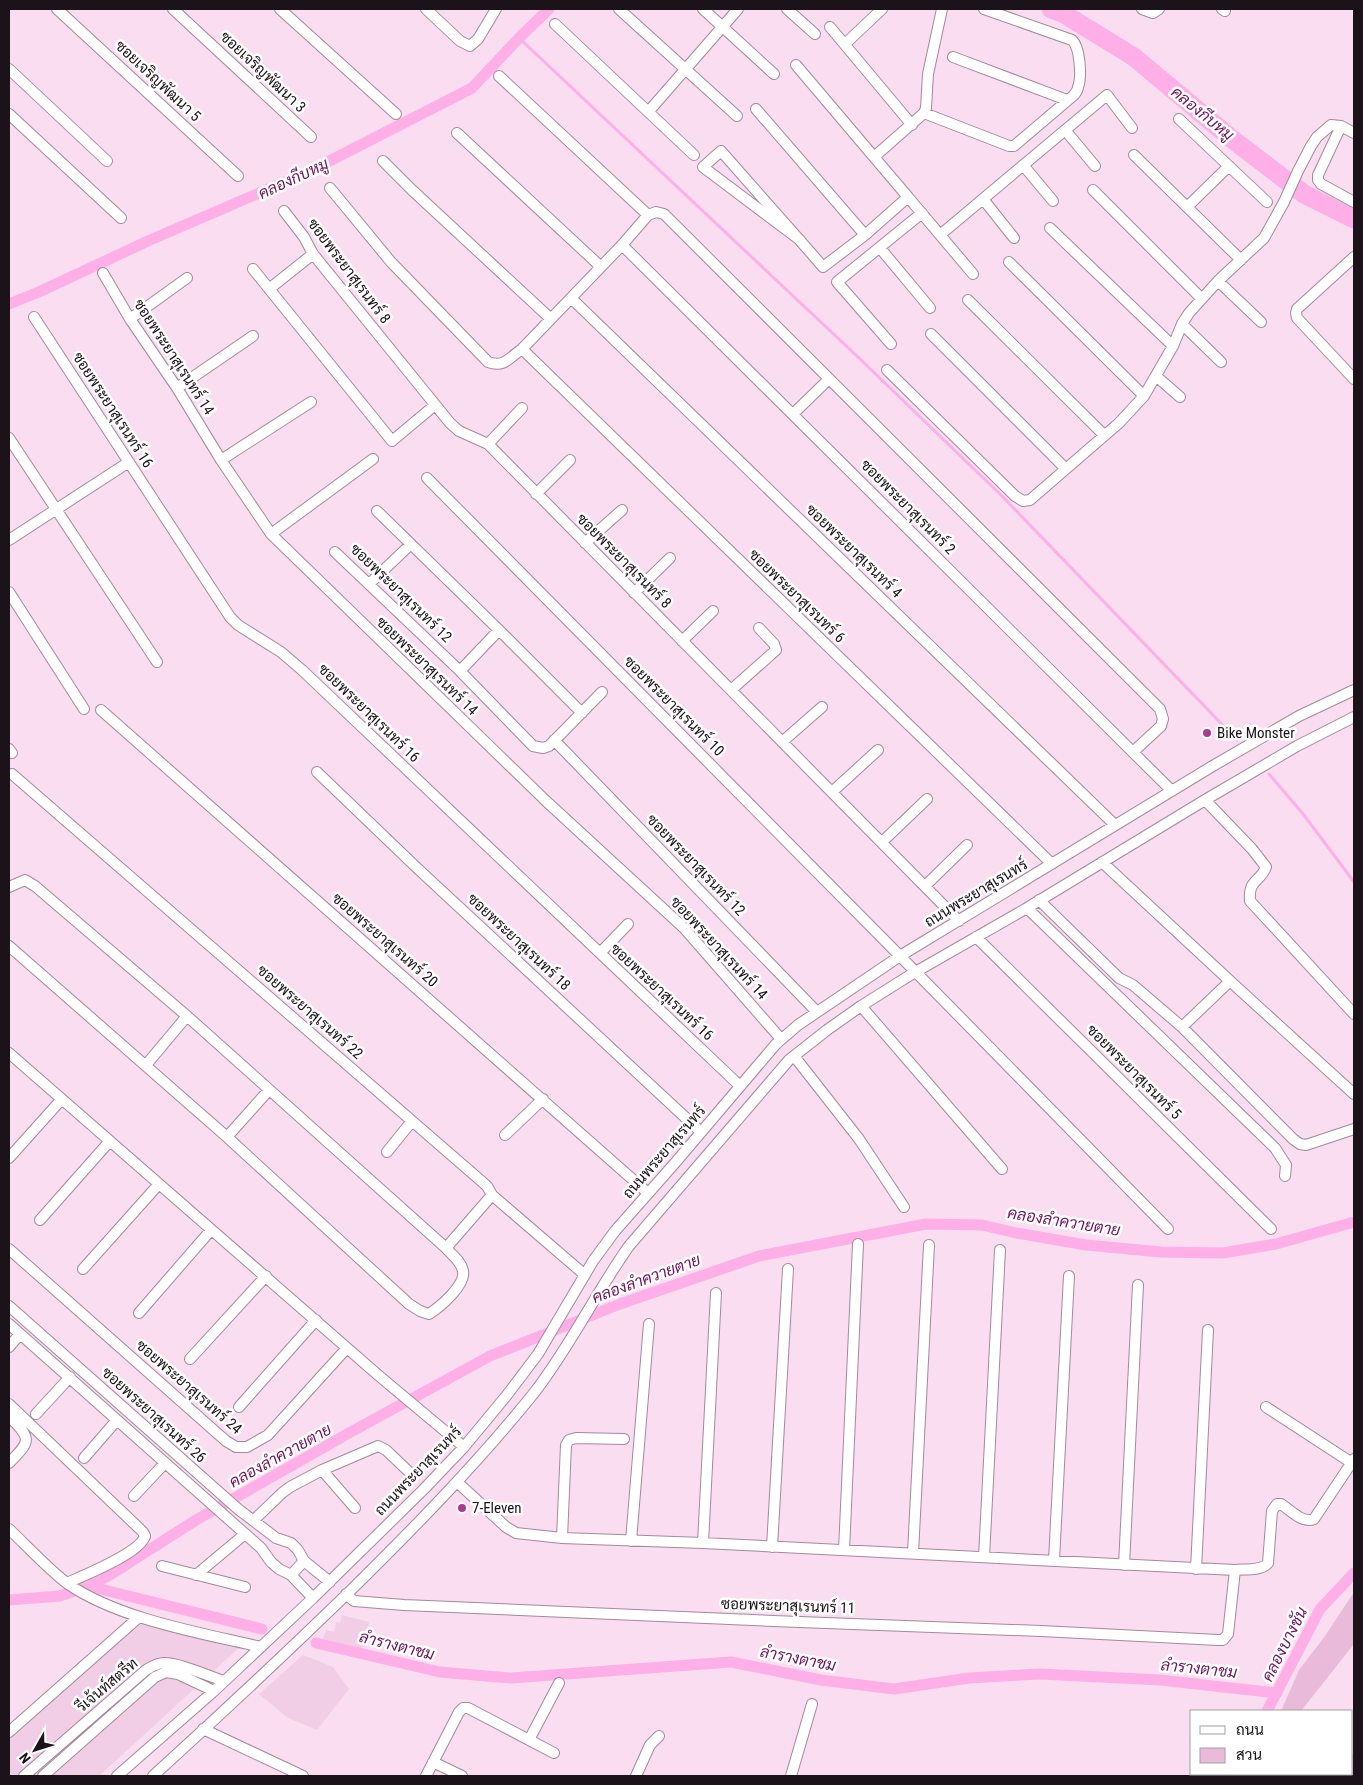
<svg xmlns="http://www.w3.org/2000/svg" width="1363" height="1785" viewBox="0 0 1363 1785" font-family="'Roboto Condensed',Sarabun,sans-serif">
	<style>
		.built { fill: #f1cee6 }
		.green { fill: #eabadb }
		.lines { fill: none; stroke-linecap: round; stroke-linejoin: round }
		.stream { stroke: #feafe7; stroke-width: 3 }
		.canal { stroke: #feafe7; stroke-width: 11 }
		.river { stroke: #feafe7; stroke-width: 19 }
		.minor-casing { stroke: #a4899b; stroke-width: 12 }
		.minor { stroke: #fff; stroke-width: 10 }
		.poi-dot { fill: #ab3891; stroke: #fff; stroke-width: 2 }
		.labels { text-anchor: middle; stroke-width: 5; stroke-linejoin: round; paint-order: stroke }
		.street-label { font-size: 15px; fill: #1c1219; stroke: #fff }
		.poi-label { font-size: 15px; fill: #1c1219; stroke: #fff; text-anchor: start }
		.water-label { font-size: 16px; font-style: italic; fill: #6e155c; stroke: #fff }
	</style>
	<rect width="100%" height="100%" fill="#faddf1"/>
	<path class="built" d="M342,1615L369,1622L362,1649L323,1639L326,1630L334,1632L336,1622L340,1623Z
		M139,1620L241,1646L99,1776H9V1735Z
		M303,1655L333,1667L349,1689L317,1730L288,1718L259,1694Z"/>
	<path class="green" d="M1354,1592V1644L1301,1711H1281L1299,1670L1325,1636Z
		M1352,1753L1354,1755V1776H1262L1263,1774H1352Z"/>
	<g class="lines">
		<path class="stream" d="M519,38L859,358L1002,496L1237,740
			M1269,774L1304,815L1354,882"/>
		<path class="canal" d="M9,304L41,291L150,240L308,172L472,88L519,38L549,9
			M88,1586L262,1629
			M9,1600L60,1596L88,1586L108,1576L196,1520L349,1433L490,1356L620,1304L759,1256L926,1224L982,1225L1016,1233L1086,1245L1161,1252L1223,1253L1276,1244L1354,1222
			M316,1643L440,1672L511,1678L731,1662L821,1680L894,1689L969,1678L1040,1674L1160,1680L1277,1693
			M1267,1711L1320,1609L1354,1573
			M1242,1776L1243,1774"/>
		<path class="river" d="M1051,9L1064,14L1134,57L1232,139L1304,194L1354,219"/>
		<g class="minor-casing">
			<path id="minor" d="M57,9L238,176
				M173,9L311,137
				M280,9L396,114
				M426,9L460,41L470,46L478,39L496,9
				M619,9L737,116
				M703,9L774,74
				M787,9L815,34
				M1142,9L1153,13L1159,9
				M1222,9L1225,11
				M555,24L694,155
				M830,27L912,125
				M845,44L882,9
				M953,57L1067,100
				M796,65L874,157
				M9,69L107,161
				M499,76L648,215
				M756,109L865,235
				M649,111L738,9
				M924,113L1009,146H1014L1074,95C1076,92 1078,90 1078,87C1082,77 1080,47 1072,40L984,9
				M9,114L121,218
				M1179,119L1267,202
				M1341,126L1318,175V180L1321,184L1354,202
				M1065,130L1095,166
				M457,133L600,266
				M1134,155L1241,260
				M383,161L412,190L551,319
				M1023,165L1053,201
				M330,188L391,262L488,362C504,368 509,358 522,349L622,245L648,215L656,212L664,214L1160,709L1163,719L1161,726L1133,752
				M1093,190L1201,298
				M908,197L973,274
				M983,199L1014,238
				M1187,207L1229,166
				M284,211L304,237L313,254L450,423L459,431L488,444L959,921
				M1050,228L1173,346
				M940,235L1107,95L1132,128
				M800,240L703,167L721,151L811,253L823,267L865,235L908,197L874,157L924,113L926,108L928,74L942,9
				M622,245L1172,791
				M880,248L930,308
				M1354,257L1297,309L1296,313L1297,318L1354,379
				M1009,262L1144,396
				M253,269L392,441L435,405
				M103,273L130,319L177,388L221,460L271,534L546,801L684,928L781,1039
				M1218,281L1261,322
				M269,289L313,254
				M571,298L1115,825
				M968,300L1104,435
				M34,317L230,617L238,625L281,652L302,670L740,1086
				M130,319L187,278
				M1182,324L1221,362
				M931,334L1066,469
				M891,344L837,282L922,213
				M522,349L1052,864
				M887,370L1015,496L1023,501L1030,500L1119,423L1144,396L1173,346L1182,324L1189,313L1218,281L1264,238L1284,202L1298,171L1311,146L1317,137L1331,125L1341,126L1354,133
				M1156,376L1180,397
				M177,388L253,336
				M793,414L829,379
				M9,438L157,662
				M488,444L522,408
				M221,460L311,402
				M427,478L900,956L1168,1229
				M536,494L570,460
				M377,511L499,630L582,713
				M271,534L373,459
				M9,540L129,462
				M585,543L622,510
				M335,552L460,671L533,746L543,748L549,746L602,692
				M369,584L411,544
				M9,592L84,709
				M634,593L670,558
				M682,641L713,611
				M460,671L499,630
				M731,690L776,650L774,644L759,628
				M101,710L648,1193
				M554,740L817,1012
				M782,742L822,707
				M9,749L12,753
				M317,772L416,867L701,1132
				M12,774L487,1186L492,1195L585,1275
				M832,792L878,750
				M1205,800L1252,849L1266,867C1260,883 1248,879 1250,901L1354,1014
				M882,842L927,799
				M1102,862L1230,981L1354,1094
				M925,886L967,845
				M9,887L25,880L35,886L187,1016L446,1248C452,1255 461,1261 463,1271C466,1285 440,1307 429,1314L420,1311L409,1304L227,1137L9,946
				M1039,900L1119,978L1133,985L1182,1027L1293,1139L1300,1144L1306,1145L1354,1129
				M1027,908L1275,1148L1286,1165L1285,1176
				M976,937L1271,1229
				M600,953L628,924
				M861,1006L1002,1169
				M1182,1027L1230,981
				M9,1053L378,1375L464,1447
				M794,1056L859,1139L904,1207
				M146,1065L187,1016
				M505,1135L543,1099
				M227,1137L269,1090
				M387,1152L412,1121
				M9,1158L61,1100
				M40,1220L109,1142
				M446,1248L492,1195
				M9,1249L226,1441L236,1447H247L268,1435L347,1348
				M83,1269L159,1184
				M9,1306L238,1509L276,1538L291,1543L298,1550L304,1561L330,1582
				M139,1313L211,1230
				M9,1324L261,1548L271,1562L279,1569L291,1575L313,1598
				M9,1347L20,1334
				M190,1359L266,1276
				M9,1404L143,1532L145,1536C140,1553 85,1575 67,1583
				M239,1407L316,1320
				M1266,1407L1352,1463
				M36,1414L70,1377
				M9,1416C31,1439 32,1440 9,1463
				M84,1458L117,1420
				M322,1470L355,1508
				M457,1482L506,1527L516,1533L562,1538L703,1543L1235,1570C1245,1569 1262,1571 1268,1563L1272,1511L1277,1504H1281C1290,1510 1303,1524 1314,1519L1354,1459
				M134,1496L165,1463
				M254,1520L282,1493L290,1487L322,1470L378,1446L386,1450L408,1471
				M9,1529C27,1546 49,1570 68,1584C119,1619 201,1633 261,1647
				M562,1538L566,1445L569,1440L576,1438L624,1439
				M631,1541L649,1324
				M703,1543L716,1293
				M772,1547L788,1269
				M844,1550L858,1244
				M913,1553L929,1245
				M984,1557L1000,1250
				M1054,1560L1069,1276
				M1124,1565L1138,1285
				M162,1566L245,1587
				M1196,1569L1208,1330
				M196,1575L245,1534
				M291,1575L304,1561
				M346,1594L354,1601L404,1605L773,1621L1041,1631L1218,1640H1223L1228,1634L1235,1570
				M203,1729L303,1776
				M9,1732L139,1617
				M529,1740L559,1683
				M433,1762L462,1776
				M24,1776L146,1670C151,1667 157,1663 164,1663C180,1663 208,1676 224,1681
				M43,1776L155,1677L166,1672L178,1674L214,1691
				M117,1776L214,1691L313,1598L424,1489L464,1447L507,1395L538,1354L593,1261L615,1231L675,1163L776,1044L798,1025L900,956L1211,767L1299,716L1354,690
				M153,1776C218,1717 283,1656 346,1595C412,1530 476,1465 534,1393C570,1347 595,1294 629,1246L789,1060L827,1030L861,1006L912,974L1027,908L1205,800L1297,746L1354,717
				M426,1776L459,1712L463,1708H468L554,1753
				M636,1776L650,1745L659,1736
				M791,1776L812,1704"/>
		</g>
		<use href="#minor" class="minor"/>
	</g>
	<g class="poi-dot">
		<circle cx="1207" cy="733" r="5"/>
		<circle cx="462" cy="1508" r="5"/>
	</g>
	<g class="labels">
		<g class="street-label">
			<text transform="translate(263 72) rotate(43)" y="5">ซอยเจริญพัฒนา 3</text>
			<text transform="translate(158 81) rotate(43)" y="5">ซอยเจริญพัฒนา 5</text>
			<text transform="translate(349 271) rotate(53)" y="5">ซอยพระยาสุเรนทร์ 8</text>
			<text transform="translate(174 357) rotate(57)" y="5">ซอยพระยาสุเรนทร์ 14</text>
			<text transform="translate(113 410) rotate(57)" y="5">ซอยพระยาสุเรนทร์ 16</text>
			<text transform="translate(908 507) rotate(45)" y="5">ซอยพระยาสุเรนทร์ 2</text>
			<text transform="translate(854 551) rotate(44)" y="5">ซอยพระยาสุเรนทร์ 4</text>
			<text transform="translate(624 561) rotate(45)" y="5">ซอยพระยาสุเรนทร์ 8</text>
			<text transform="translate(401 593) rotate(44)" y="5">ซอยพระยาสุเรนทร์ 12</text>
			<text transform="translate(797 596) rotate(44)" y="5">ซอยพระยาสุเรนทร์ 6</text>
			<text transform="translate(427 666) rotate(44)" y="5">ซอยพระยาสุเรนทร์ 14</text>
			<text transform="translate(674 706) rotate(45)" y="5">ซอยพระยาสุเรนทร์ 10</text>
			<text transform="translate(369 713) rotate(44)" y="5">ซอยพระยาสุเรนทร์ 16</text>
			<text transform="translate(696 865) rotate(46)" y="5">ซอยพระยาสุเรนทร์ 12</text>
			<text transform="translate(976 893) rotate(-31)" y="5">ถนนพระยาสุเรนทร์</text>
			<text transform="translate(385 940) rotate(41)" y="5">ซอยพระยาสุเรนทร์ 20</text>
			<text transform="translate(519 942) rotate(43)" y="5">ซอยพระยาสุเรนทร์ 18</text>
			<text transform="translate(719 948) rotate(47)" y="5">ซอยพระยาสุเรนทร์ 14</text>
			<text transform="translate(662 992) rotate(43)" y="5">ซอยพระยาสุเรนทร์ 16</text>
			<text transform="translate(310 1012) rotate(41)" y="5">ซอยพระยาสุเรนทร์ 22</text>
			<text transform="translate(1134 1072) rotate(45)" y="5">ซอยพระยาสุเรนทร์ 5</text>
			<text transform="translate(664 1152) rotate(-49)" y="5">ถนนพระยาสุเรนทร์</text>
			<text transform="translate(189 1387) rotate(41)" y="5">ซอยพระยาสุเรนทร์ 24</text>
			<text transform="translate(154 1415) rotate(42)" y="5">ซอยพระยาสุเรนทร์ 26</text>
			<text transform="translate(418 1471) rotate(-46)" y="5">ถนนพระยาสุเรนทร์</text>
			<text transform="translate(788 1606) rotate(2)" y="5">ซอยพระยาสุเรนทร์ 11</text>
			<text transform="translate(107 1685) rotate(-40)" y="5">รีเจ้นท์สตรีท</text>
		</g>
		<g class="poi-label">
			<text x="1217" y="738">Bike Monster</text>
			<text x="472" y="1513">7-Eleven</text>
		</g>
		<g class="water-label">
			<text transform="translate(1203 113) rotate(39)" y="6">คลองกีบหมู</text>
			<text transform="translate(293 178) rotate(-25)" y="6">คลองกีบหมู</text>
			<text transform="translate(1064 1221) rotate(9)" y="6">คลองลำควายตาย</text>
			<text transform="translate(646 1278) rotate(-20)" y="6">คลองลำควายตาย</text>
			<text transform="translate(280 1455) rotate(-29)" y="6">คลองลำควายตาย</text>
			<text transform="translate(1284 1644) rotate(-63)" y="6">คลองบางชัน</text>
			<text transform="translate(397 1645) rotate(14)" y="6">ลำรางตาชม</text>
			<text transform="translate(798 1658) rotate(11)" y="6">ลำรางตาชม</text>
			<text transform="translate(1199 1668) rotate(6)" y="6">ลำรางตาชม</text>
		</g>
	</g>
	<rect width="1363" height="1785" fill="none" stroke="#1c1219" stroke-width="20"/>
	<rect x="1190" y="1710" width="162" height="65" fill="#ffffff" stroke="#a4a0a3"/>
	<rect x="1200" y="1726" width="25" height="8" fill="#ffffff" stroke="#a4a0a3"/>
	<text x="1236" y="1735" font-size="15" fill="#1c1219">ถนน</text>
	<rect x="1200" y="1748" width="25" height="15" fill="#eabadb" stroke="#a4a0a3"/>
	<text x="1236" y="1760" font-size="15" fill="#1c1219">สวน</text>
	<g transform="translate(35 1750) rotate(231)" stroke="#ffffff" stroke-width="4" paint-order="stroke">
	<path d="M0-4L9 19L0 12L-9 19Z" fill="#1c1219"/>
	<text y="-8" font-size="14" font-weight="bold" text-anchor="middle" fill="#1c1219">N</text>
	</g>
</svg>
